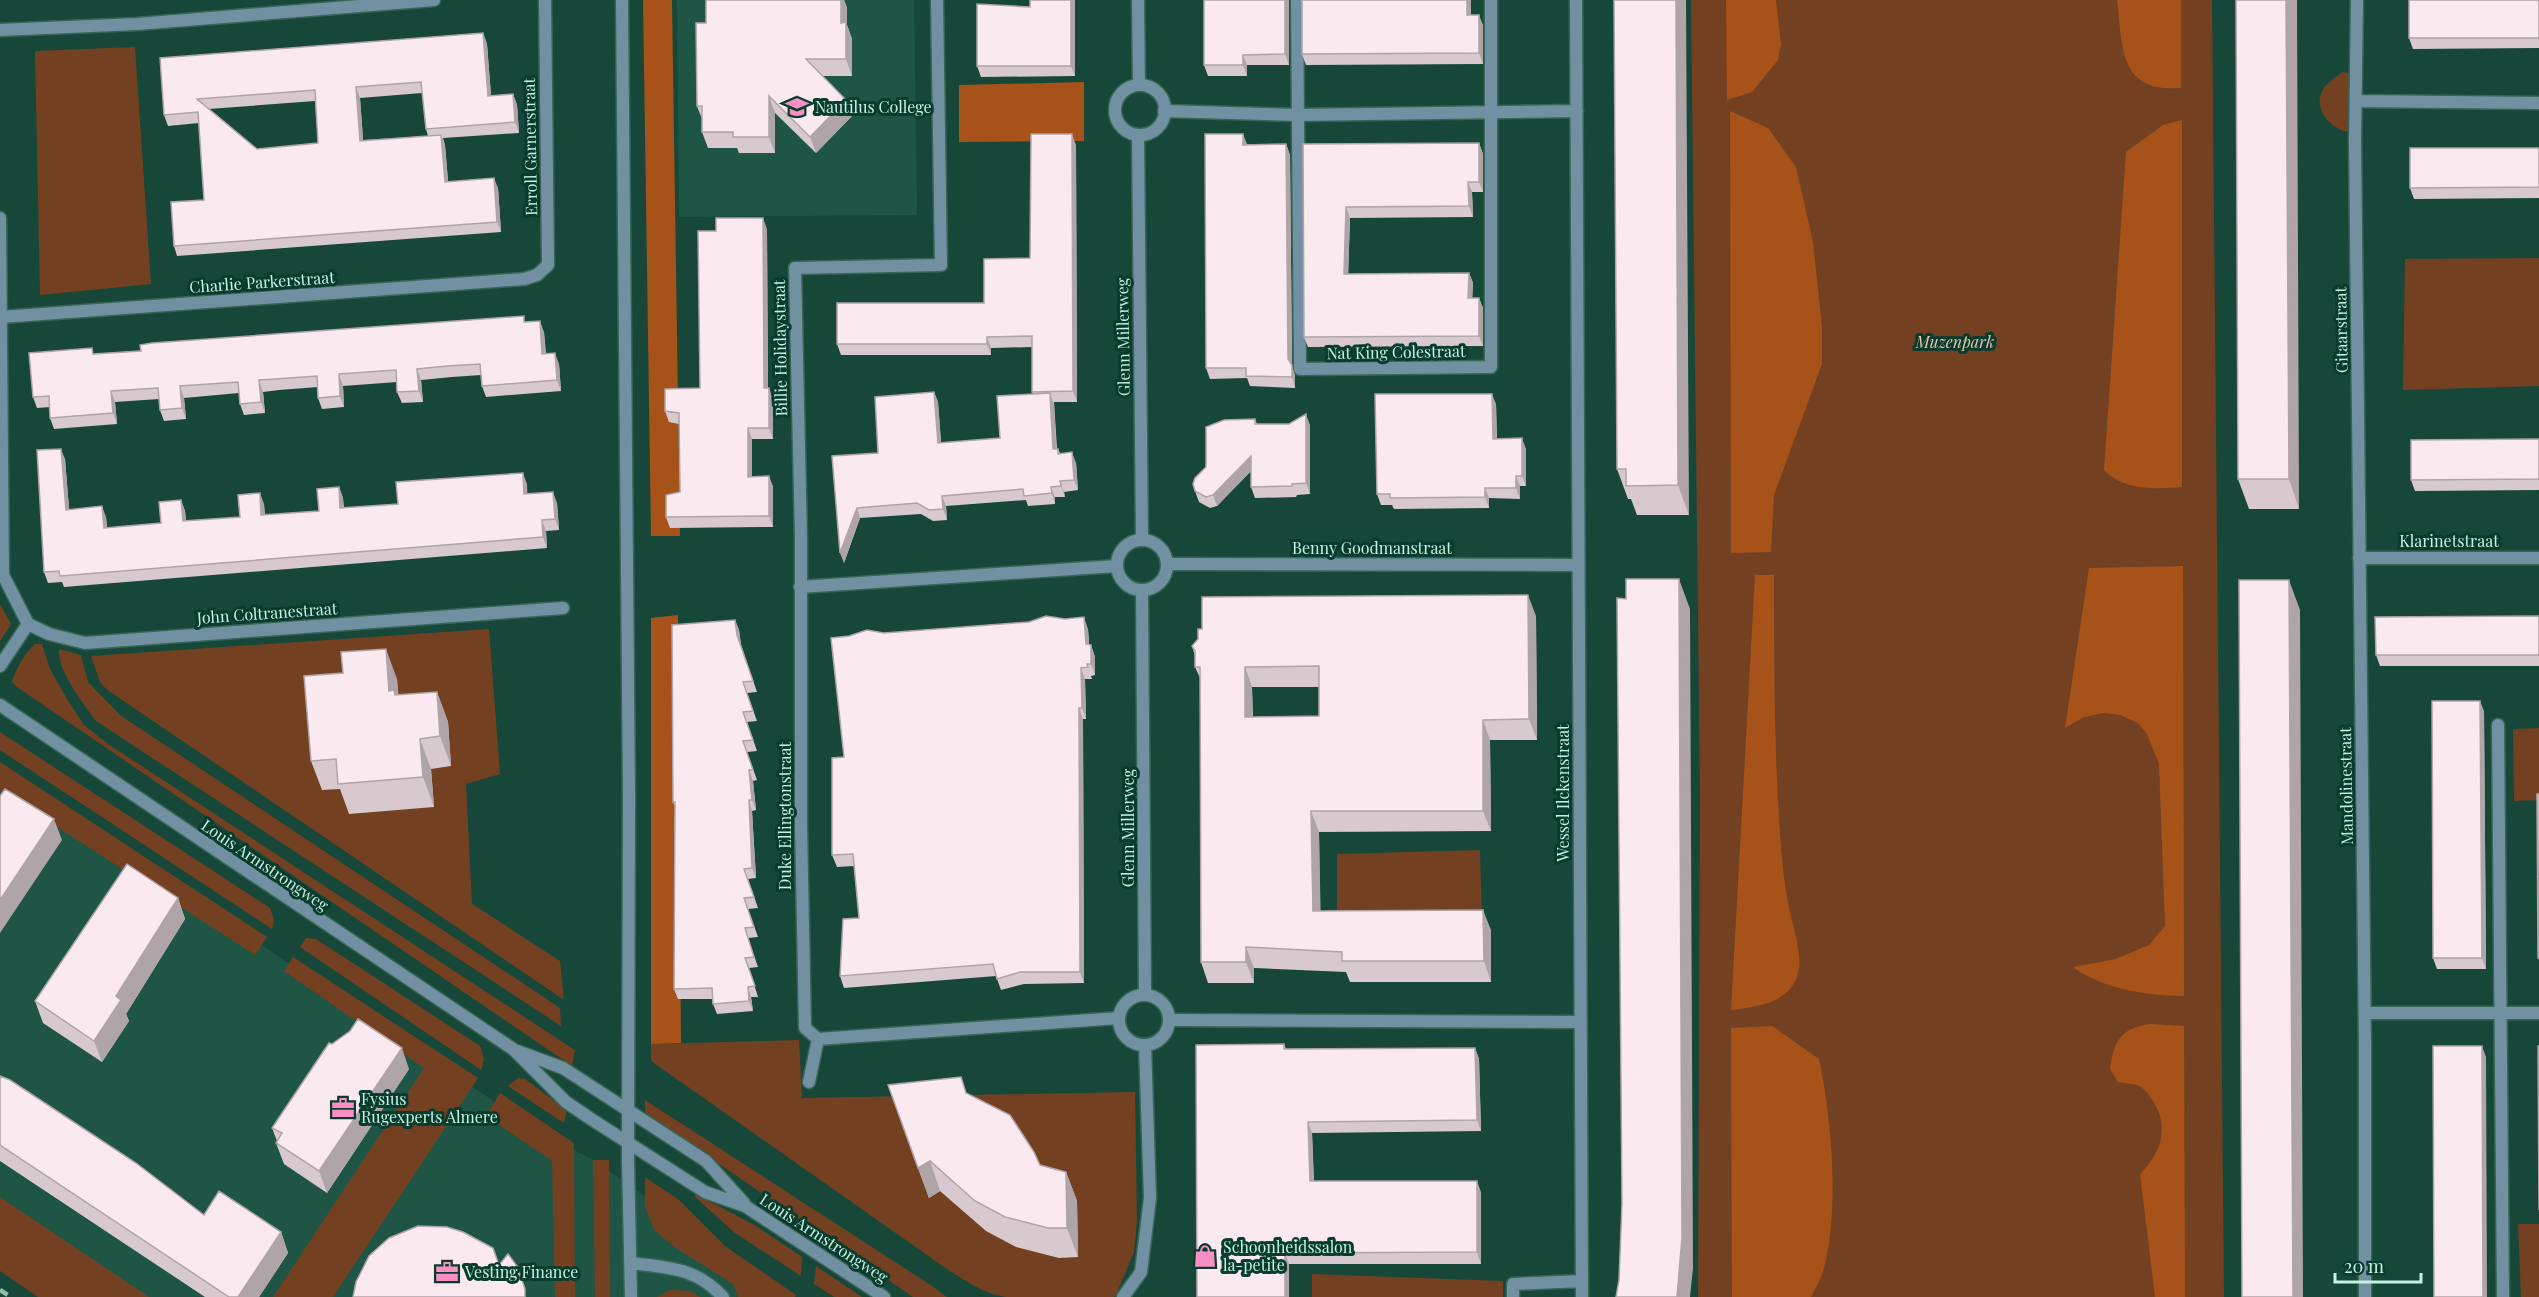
<svg xmlns="http://www.w3.org/2000/svg" width="2539" height="1297" viewBox="0 0 2539 1297" font-family="'Playfair Display',serif">
	<style>
		.built { fill: #1f5545 }
		.green { fill: #734122 }
		.forest { fill: #a65218 }
		.lines { fill: none; stroke-linecap: round; stroke-linejoin: round }
		.service-casing { stroke: #366656; stroke-width: 15 }
		.pedestrian-casing { stroke: #366656; stroke-width: 15 }
		.minor-casing { stroke: #366656; stroke-width: 15 }
		.tertiary-casing { stroke: #366656; stroke-width: 15 }
		.service { stroke: #7191a2; stroke-width: 12 }
		.pedestrian { stroke: #7191a2; stroke-width: 12 }
		.minor { stroke: #7191a2; stroke-width: 12 }
		.tertiary { stroke: #7191a2; stroke-width: 12 }
		.rail { stroke: #90bcad; stroke-width: 4.5; stroke-dasharray: 9 4.5; stroke-linecap: butt }
		.wall { fill: #d7c9ce; fill-rule: evenodd }
		.shaded-wall { fill: #afa4a8 }
		.building { fill: #faeaf0; stroke: #afa4a8; stroke-width: 1.5; fill-rule: evenodd }
		.labels { text-anchor: middle; stroke-width: 6; stroke-linejoin: round; paint-order: stroke }
		.poi-label { font-size: 16px; fill: #c7f1e1; stroke: #083c2e; text-anchor: start }
		.street-label { font-size: 16px; fill: #c7f1e1; stroke: #083c2e }
		.park-label { font-size: 16px; font-style: italic; fill: #f0c2a8; stroke: #083c2e }
	</style>
	<rect width="100%" height="100%" fill="#164738"/>
	<path class="built" d="M677,0H914L917,215L679,217Z
		M0,770L537,1130L593,1160L792,1297H93L0,1235Z"/>
	<path class="green" d="M1691,0H2212L2224,1297H1698L1700,794Z
		M135,47L151,284L40,295L35,51Z
		M2342,72L2348,73L2351,77V132C2332,131 2310,108 2324,88C2328,82 2336,77 2342,72Z
		M2539,258V386L2403,390L2405,259Z
		M0,604L11,624L0,641Z
		M489,629L500,774L466,784L472,904L560,961L564,1000L106,689L100,682L91,656Z
		M35,644H42L50,669L67,699L84,725L108,744L575,1050L572,1066L17,687L12,682C16,668 25,653 35,644Z
		M59,649L81,655L88,682L120,715L560,1008L561,1026L96,721C84,705 57,670 59,649Z
		M2539,728V800L2514,801L2513,729Z
		M0,732L270,908L274,920L272,929L0,750Z
		M0,762L267,937L255,955L0,790Z
		M1480,850L1482,920L1337,921V854Z
		M306,938L316,939L480,1046L484,1059L481,1070L300,947Z
		M293,957L478,1078L333,1297H273L424,1068L284,971Z
		M799,1040L802,1098L1135,1092L1137,1221L1134,1252L1116,1295L1114,1297H1006C983,1294 964,1280 944,1267L651,1061V1044Z
		M518,1078L525,1079L567,1110L564,1123L508,1086Z
		M500,1093L574,1143L575,1297H555L552,1161L486,1116Z
		M645,1100L932,1286L947,1297H913L645,1113Z
		M593,1160H609L610,1297H595Z
		M645,1177L678,1199L725,1246L796,1295L795,1297H738L733,1284L676,1248L655,1231L645,1208Z
		M696,1194L756,1226L802,1257L801,1276L735,1233L694,1196Z
		M0,1197L149,1297H38L0,1271Z
		M2518,1224H2539V1297H2521Z
		M816,1266L862,1297H834L814,1284Z
		M1312,1274L1503,1281V1297H1312Z
		M670,1290L691,1291L700,1297H657Z"/>
	<path class="forest" d="M643,0H672L680,536H651Z
		M1726,0H1776L1781,44L1778,60L1752,92L1727,100Z
		M2117,0H2181V88C2174,88 2165,89 2157,87C2117,79 2122,32 2117,0Z
		M1084,82V141L959,142V85Z
		M1730,111L1768,128L1796,167L1813,242L1822,327V364L1774,495L1771,552L1731,553Z
		M2182,120V487C2156,489 2124,491 2104,470L2126,152L2163,125Z
		M2183,566L2184,996C2149,996 2102,989 2073,967L2116,959L2149,945L2165,926L2159,764L2147,734L2138,723L2120,715L2104,713L2084,717L2065,728L2089,568Z
		M1755,575H1774C1774,666 1774,757 1781,848C1783,866 1784,884 1788,902C1791,920 1802,952 1799,969C1792,1004 1759,1006 1731,1010Z
		M678,615L681,1043L651,1044V618Z
		M2151,1024L2184,1026L2185,1297H2155L2140,1174C2159,1155 2169,1132 2156,1106C2152,1100 2147,1091 2141,1087C2135,1084 2125,1083 2118,1082L2110,1069C2114,1040 2121,1028 2151,1024Z
		M1772,1026L1819,1059C1832,1121 1840,1210 1823,1272C1820,1280 1815,1289 1811,1297H1732L1731,1028Z"/>
	<g class="lines">
		<g class="service-casing">
			<path id="service" d="M622,0L629,795L628,1160L631,1297
				M631,1263C669,1268 695,1267 723,1297"/>
		</g>
		<g class="pedestrian-casing">
			<path id="pedestrian" d="M1297,0L1300,369L1491,367V0
				M2498,725L2503,1297"/>
		</g>
		<g class="minor-casing">
			<path id="minor" d="M1576,0L1582,1297
				M2357,0L2355,142L2365,1047V1297
				M0,30L137,24L434,0
				M2357,101L2539,103
				M1164,111L1297,115L1577,111
				M0,218L3,575L28,624
				M1,317L524,279L537,275L548,265L545,0
				M2359,558H2539
				M1167,564L1578,565
				M800,587L1117,566
				M0,666L28,624L49,634L85,643L563,608
				M2365,1013H2539
				M1169,1020L1581,1022
				M818,1039L805,1028L801,824V539L795,268L941,265L937,0
				M809,1082L818,1039L1119,1018
				M1513,1297V1284L1582,1281"/>
		</g>
		<g class="tertiary-casing">
			<path id="tertiary" d="M1138,0L1139,85
				M1115 110a25 25 0 1 1 50 0a25 25 0 1 1-50 0Z
				M1138,135L1142,540
				M1117 565a25 25 0 1 1 50 0a25 25 0 1 1-50 0Z
				M1142,590L1145,995
				M0,705L513,1049L566,1102L591,1119L705,1192L745,1206L884,1297
				M1119 1020a25 25 0 1 1 50 0a25 25 0 1 1-50 0Z
				M517,1051L563,1068L706,1161L744,1203
				M1123,1297L1141,1272L1150,1198L1145,1045"/>
		</g>
		<use href="#service" class="service"/>
		<use href="#pedestrian" class="pedestrian"/>
		<use href="#minor" class="minor"/>
		<use href="#tertiary" class="tertiary"/>
		<path class="rail" d="M0,1290L11,1297"/>
	</g>
	<path class="wall" d="M706,0H844L847,8V25L852,39V76H822L846,100L852,116L816,153L775,113V153H739L737,148H708L702,132V119L697,106L706,23Z
		M1075,0V76L981,77L977,66L1030,7Z
		M1289,0V65H1247V76H1208L1204,65Z
		M1302,0H1471V15L1483,25V64L1306,65L1302,54Z
		M1614,0L1689,515H1637L1631,499H1628L1617,469Z
		M2236,0L2299,509H2249L2238,479Z
		M2539,0V48L2413,49L2409,38Z
		M483,33L487,44L491,96L513,94L517,105L519,133L443,138L445,145L448,181L498,188L501,232L177,256L174,246L204,200L199,123L168,126L164,115L160,58ZM422,93L426,129L428,136L363,140L360,98ZM315,101L318,143L257,149L209,109Z
		M1479,143L1483,154V192H1472L1473,217L1350,218L1348,274L1469,273L1473,283L1472,298H1479L1483,308V346L1308,347L1304,337L1303,144Z
		M1247,144H1286L1290,155L1292,366L1295,376V388L1250,386L1247,378L1210,379L1206,368Z
		M1076,145L1077,402H1054L1057,449H1058L1060,453L1076,463L1078,490L1064,492L1065,497H1055V504L1028,506L1026,500L946,506L947,520L933,521L921,514L860,518L844,563L832,456L878,453L934,392L938,402L941,443L1000,438L1033,394L1032,392V347L991,348V355H841L837,344L984,303L1030,258Z
		M2539,148V198L2414,199L2410,188Z
		M767,229L768,388L773,399V439H752V476H769L773,487V527L670,528L666,517L680,492L679,424L669,422L665,411L700,388Z
		M526,322L544,332L546,354L559,364L561,391L486,397L482,386L481,375L452,377L421,380L423,402L402,403L397,392V382L343,386L344,407L322,409L318,398V387L279,390L263,392L265,413L244,415L240,404L239,393L184,398L186,419L164,421L160,410L159,399L115,402L117,424L54,429L50,418V407L37,408L33,397L94,354Z
		M1496,404L1497,439L1526,449V486H1520V499L1489,498V508L1394,509L1392,505H1381L1377,494Z
		M1255,419L1257,424L1310,425V494L1297,495L1296,497L1255,498L1251,487V471L1217,506L1210,508L1199,502L1195,491L1206,467Z
		M2539,439V490L2415,491L2411,480Z
		M65,459L69,509L106,517L107,528L161,523L181,500L185,511L186,521L240,517L264,504L265,515L319,511L339,487L343,498L344,508L398,504L527,484V494L557,503L559,530L546,531L547,548L64,587L62,582L48,583L44,572Z
		M1536,616L1537,740H1490L1491,831L1319,832L1320,911L1491,930V982H1350L1346,972L1254,968V983H1208L1201,962L1200,678L1195,667V656L1192,646ZM1252,687H1319V716L1253,717Z
		M2539,616V666H2380L2376,655Z
		M735,620L739,630L741,645L757,692L747,693L757,721L747,722L757,751L747,752L757,780L753,781L756,810L752,811L756,878L748,879L758,908L748,909L758,937L748,938L758,967L749,968L758,997H751L753,1011L717,1014L713,1004L712,999H678L674,989L675,807L673,802Z
		M1088,629L1089,645H1091L1095,657V675L1091,676L1092,679H1085L1086,719H1083L1084,983L1024,984L1001,990L996,976L844,988L840,976L859,918L854,866L837,867L832,855L844,757L884,633Z
		M397,679L398,695L437,692L448,722L451,766L431,769L434,807L349,814L340,789L322,790L311,761Z
		M2484,711L2486,969H2437L2433,958Z
		M178,898L185,919L126,1014L129,1021L102,1062L43,1023L35,1001Z
		M332,1044L409,1069L327,1193L284,1164L276,1143L277,1141L272,1128Z
		M1284,1044L1286,1049L1475,1048L1479,1059L1481,1131L1312,1133L1314,1181L1481,1192V1264H1289V1297H1197Z
		M0,1076L204,1215L281,1232L288,1253L259,1297H205L0,1161Z
		M888,1085L966,1093L1040,1165L1066,1172L1077,1201L1078,1257L1059,1258L1016,1247L986,1231L940,1191L929,1198Z"/>
	<path class="shaded-wall" d="M841,0H844L847,8V25L852,39V76L846,59L841,23Z
		M1071,0H1075V76L1071,66Z
		M1285,0H1289V65L1285,54Z
		M1467,0H1471V25L1467,15Z
		M1676,0H1686L1689,515L1678,485Z
		M2286,0H2297L2299,509L2289,479Z
		M1479,15L1483,25V64L1479,53Z
		M483,33L487,44L492,107L488,96Z
		M1243,55L1247,65V76L1243,65Z
		M356,87L360,98L364,151L360,141Z
		M513,94L517,105L519,133L515,122Z
		M769,96L775,113V153L769,137Z
		M846,100L852,116L816,153L810,137Z
		M1072,134L1076,145L1077,402L1073,391Z
		M1243,134L1247,144V155L1243,145Z
		M441,135L445,145L449,192L445,182Z
		M1479,143L1483,154V192L1479,182Z
		M1286,144L1290,155L1292,366L1295,376V388L1292,377L1288,359Z
		M494,178L498,188L501,232L497,222Z
		M1468,182L1472,192L1473,217L1469,206Z
		M1346,207L1350,218L1348,284L1344,274Z
		M763,218L767,229L768,399L764,388Z
		M1469,273L1473,283L1472,308L1468,298Z
		M1479,298L1483,308V346L1479,336Z
		M540,321L544,332L546,365L542,354Z
		M987,337L991,348V355L987,344Z
		M555,353L559,364L561,391L557,380Z
		M417,369L421,380L423,402L419,391Z
		M339,374L343,386L344,407L340,396Z
		M259,380L263,392L265,413L261,402Z
		M180,386L184,398L186,419L182,408Z
		M769,388L773,399V439L769,428Z
		M111,391L115,402L117,424L113,413Z
		M934,392L938,402L942,454L938,443Z
		M1050,393L1054,404L1057,460L1053,449Z
		M1492,394L1496,404L1497,449L1493,439Z
		M1306,414L1310,425V494L1306,483Z
		M748,428L752,439V488L748,477Z
		M1522,438L1526,449V486L1522,476Z
		M61,449L65,459L70,520L66,510Z
		M1072,452L1076,463L1078,490L1074,480Z
		M1251,456L1255,467L1217,506L1213,495Z
		M523,473L527,484L528,505L524,494Z
		M769,476L773,487V527L769,516Z
		M1516,476L1520,486V499L1516,488Z
		M1060,481L1064,492L1065,497L1061,486Z
		M339,487L343,498L344,519L340,508Z
		M1051,487L1055,497V504L1052,493Z
		M1485,488L1489,498V508L1485,497Z
		M553,492L557,503L559,530L555,519Z
		M260,493L264,504L265,526L261,515Z
		M942,496L946,506L947,520L943,509Z
		M181,500L185,511L187,532L183,521Z
		M102,506L106,517L108,539L104,528Z
		M857,508L860,518L844,563L840,553Z
		M542,520L546,531L547,548L543,537Z
		M1679,579L1690,609L1693,1268L1690,1297H1677Z
		M2289,580L2300,610L2303,1297H2293Z
		M1528,595L1536,616L1537,740L1529,719Z
		M1084,617L1088,629L1090,656L1086,644Z
		M735,620L739,630L741,645L757,692L737,635Z
		M1091,645L1095,657V675L1091,664Z
		M386,649L397,679L399,702L389,691Z
		M1245,667L1252,687L1253,738L1245,717Z
		M1081,668L1085,679L1086,719L1082,708Z
		M437,692L448,722L451,766L440,736Z
		M2480,701L2484,711L2486,969L2482,958Z
		M1079,708L1083,719L1084,983L1080,972Z
		M1483,720L1490,740L1491,831L1483,811Z
		M420,739L431,769L434,807L423,777Z
		M749,770L753,781L756,810L752,800Z
		M749,800L752,811L756,878L752,868Z
		M1311,811L1319,832L1321,931L1313,911Z
		M54,819L62,840L0,933V900Z
		M178,898L185,919L126,1014L129,1021L102,1062L94,1041L116,996Z
		M1483,910L1491,930V982L1484,961Z
		M1246,947L1254,968V983L1246,962Z
		M748,987L751,997L753,1011L749,1001Z
		M2482,1046L2486,1057L2487,1297H2483Z
		M402,1048L409,1069L327,1193L319,1171Z
		M1475,1048L1479,1059L1481,1131L1477,1120Z
		M1308,1122L1312,1133L1314,1192L1310,1181Z
		M930,1161L940,1191L929,1198L918,1168Z
		M1066,1172L1077,1201L1078,1257L1067,1228Z
		M1477,1181L1481,1192V1264L1477,1252Z
		M281,1232L288,1253L259,1297H238Z
		M1285,1253L1289,1264V1297H1285Z"/>
	<path class="building" d="M706,0H841V23L846,22V59H806L846,100L810,137L769,96V137H733V132H702V106H697L696,23H706Z
		M1030,0H1071V66H977V4L1030,7Z
		M1204,0H1285V54L1243,55V65H1204Z
		M1302,0H1467V15H1479V53L1302,54Z
		M1614,0H1676L1678,485L1626,486V469H1617Z
		M2236,0H2286L2289,479H2238Z
		M2409,0H2539V38H2409Z
		M483,33L488,96L513,94L515,122L426,129L421,82L356,87L360,141L441,135L445,182L494,178L497,222L174,246L171,202L204,200L198,112L164,115L160,58ZM315,90L318,143L257,149L197,99Z
		M1031,134H1072L1073,391L1032,392V336L987,337V344H837V303H984V259L1030,258Z
		M1205,134H1243V145L1286,144L1288,359L1292,365V377L1246,376V368H1206Z
		M1479,143V182H1468L1469,206L1346,207L1344,274L1469,273L1468,298H1479V336L1304,337L1303,144Z
		M2410,148H2539V187L2410,188Z
		M716,218H763L764,388H769V428H748V477L769,476V516L666,517V495L680,492L679,413L665,411V389L700,388L698,231H716Z
		M524,316V322L540,321L542,354L555,353L557,380L482,386L480,364L447,366L417,369L419,391L397,392L396,370L339,374L340,396L318,398L317,376L275,379L259,380L261,402L240,404L238,382L180,386L182,408L160,410L158,388L111,391L113,413L50,418L49,396L33,397L29,353L92,348L93,354L141,351L140,345L152,343Z
		M934,392L938,443L1000,438L997,396L1050,393L1053,449H1058V454L1072,452L1074,480L1060,481L1061,486L1051,487L1052,493L1024,496L1023,489L942,496L943,509L929,510L917,503L857,508L840,553L832,456L878,453L875,397Z
		M1375,394H1492L1493,439L1522,438V476H1516V488H1485V497L1390,498V494H1377Z
		M1306,414V483L1292,484V486L1251,487V456L1213,495L1206,497L1195,491L1193,484L1195,478L1206,467V427L1224,420L1255,419V424H1289Z
		M2539,439V479L2411,480V440Z
		M61,449L66,510L102,506L104,528L161,523L159,502L181,500L183,521L240,517L238,495L260,493L261,515L319,511L317,489L339,487L340,508L398,504L396,482L523,473L524,494L553,492L555,519L542,520L543,537L60,576L59,571L44,572L37,450Z
		M1626,579H1679L1682,1238L1677,1297H1616L1619,1280L1622,1204L1617,598L1626,599Z
		M2239,580H2289L2293,1297H2242Z
		M1528,595L1529,719L1483,720V811H1311L1313,911L1483,910L1484,961H1342V952L1246,947V962H1201L1200,667H1195V651L1192,646L1198,639V629H1202V597ZM1319,666V716L1245,717V667Z
		M1046,616L1065,619L1084,617L1086,644L1091,645V664H1087L1088,667L1081,668L1082,708H1079L1080,972H1020L997,979L993,964L840,976L843,919L859,918L853,854L832,855V758L844,757L831,638L849,636L867,630L884,633L1029,622Z
		M2539,616V655H2376L2375,617Z
		M735,620L737,635L753,681L743,682L753,711L743,712L753,740L743,741L753,770H749L752,800H749L752,868L744,869L754,897L744,898L754,927L745,928L754,957L745,958L755,986L748,987L749,1001L713,1004L712,988L674,989L675,802H673L672,625Z
		M386,649L389,691L394,690L395,695L437,692L440,736L420,739L423,777L338,784L336,759L311,761L304,676L343,673L341,652Z
		M2432,701H2480L2482,958H2433Z
		M5,789L54,819L0,900V796Z
		M2537,794H2539V958H2538Z
		M127,864L178,898L116,996L121,1000L94,1041L35,1001Z
		M358,1019L402,1048L319,1171L276,1143L282,1133L272,1128L329,1043L332,1044L350,1031Z
		M1284,1044V1049L1475,1048L1477,1120L1308,1122L1310,1181H1477V1252L1285,1253V1297H1197L1196,1045Z
		M2433,1046H2482L2483,1297H2434Z
		M2538,1046H2539V1210Z
		M0,1076L10,1080L136,1163L204,1215L219,1191L281,1232L238,1297H229L0,1145Z
		M961,1077L966,1093L1010,1115L1034,1152L1040,1165L1066,1172L1067,1228H1048L1005,1217L975,1201L930,1161L918,1168L888,1085Z
		M418,1226L447,1227L463,1232L493,1248L499,1265L508,1254L517,1266L525,1289V1297H353L356,1282L369,1256L389,1238Z"/>
	<defs>
		<g id="school-bare" transform="scale(1.8)"><path d="M0-5L7-2L0 1L-7-2ZM-4 1L0 2.5L4 1V4Q0 6-4 4Z" fill="#fb8fc4" stroke="#083c2e" stroke-width="2.5" paint-order="stroke"/></g>
		<g id="office-bare" transform="scale(1.8)"><path d="M-6-3h4V-5.5h4V-3h4V5H-6ZM-1-4.5V-3h2v-1.5ZM-6 0V1H6V0Z" fill="#fb8fc4" stroke="#083c2e" stroke-width="2.5" paint-order="stroke"/></g>
		<g id="shop-bare" transform="scale(1.8)"><path d="M-5-2.5h2.3a2.7 3.5 0 0 1 5.4 0H5L5.5 6h-11ZM-1.5-2.5h3a1.5 2.3 0 0 0-3 0Z" fill="#fb8fc4" stroke="#083c2e" stroke-width="2.5" paint-order="stroke"/></g>
	</defs>
	<g fill-rule="evenodd">
		<use href="#school-bare" x="797" y="107"/>
		<use href="#office-bare" x="343" y="1108"/>
		<use href="#shop-bare" x="1205" y="1256"/>
		<use href="#office-bare" x="447" y="1272"/>
	</g>
	<g class="labels">
		<g class="poi-label">
			<text x="815" y="113">Nautilus College</text>
			<text x="361" y="1105">Fysius<tspan x="361" dy="18">Rugexperts Almere</tspan></text>
			<text x="1223" y="1253">Schoonheidssalon<tspan x="1223" dy="18">la-petite</tspan></text>
			<text x="465" y="1278">Vesting Finance</text>
		</g>
		<g class="street-label">
			<text transform="translate(530 147) rotate(-91)" y="6">Erroll Garnerstraat</text>
			<text transform="translate(262 282) rotate(-4)" y="6">Charlie Parkerstraat</text>
			<text transform="translate(2341 330) rotate(-91)" y="6">Gitaarstraat</text>
			<text transform="translate(1123 337) rotate(-91)" y="6">Glenn Millerweg</text>
			<text transform="translate(780 348) rotate(-91)" y="6">Billie Holidaystraat</text>
			<text transform="translate(1396 352) rotate(-1)" y="6">Nat King Colestraat</text>
			<text x="2449" y="547">Klarinetstraat</text>
			<text x="1372" y="554">Benny Goodmanstraat</text>
			<text transform="translate(267 613) rotate(-4)" y="6">John Coltranestraat</text>
			<text transform="translate(2346 786) rotate(-91)" y="6">Mandolinestraat</text>
			<text transform="translate(1563 793) rotate(-90)" y="6">Wessel Ilckenstraat</text>
			<text transform="translate(785 816) rotate(-90)" y="6">Duke Ellingtonstraat</text>
			<text transform="translate(1128 828) rotate(-90)" y="6">Glenn Millerweg</text>
			<text transform="translate(265 865) rotate(34)" y="6">Louis Armstrongweg</text>
			<text transform="translate(824 1238) rotate(33)" y="6">Louis Armstrongweg</text>
		</g>
		<g class="park-label">
			<text x="1955" y="348">Muzenpark</text>
		</g>
	</g>
	<path d="M2335 1273v9h86v-9" fill="none" stroke="#c7f1e1" stroke-width="3"/>
	<text x="2344" y="1273" font-size="18" fill="#c7f1e1" stroke="#083c2e" stroke-width="4.5" paint-order="stroke">20 m</text>
</svg>
